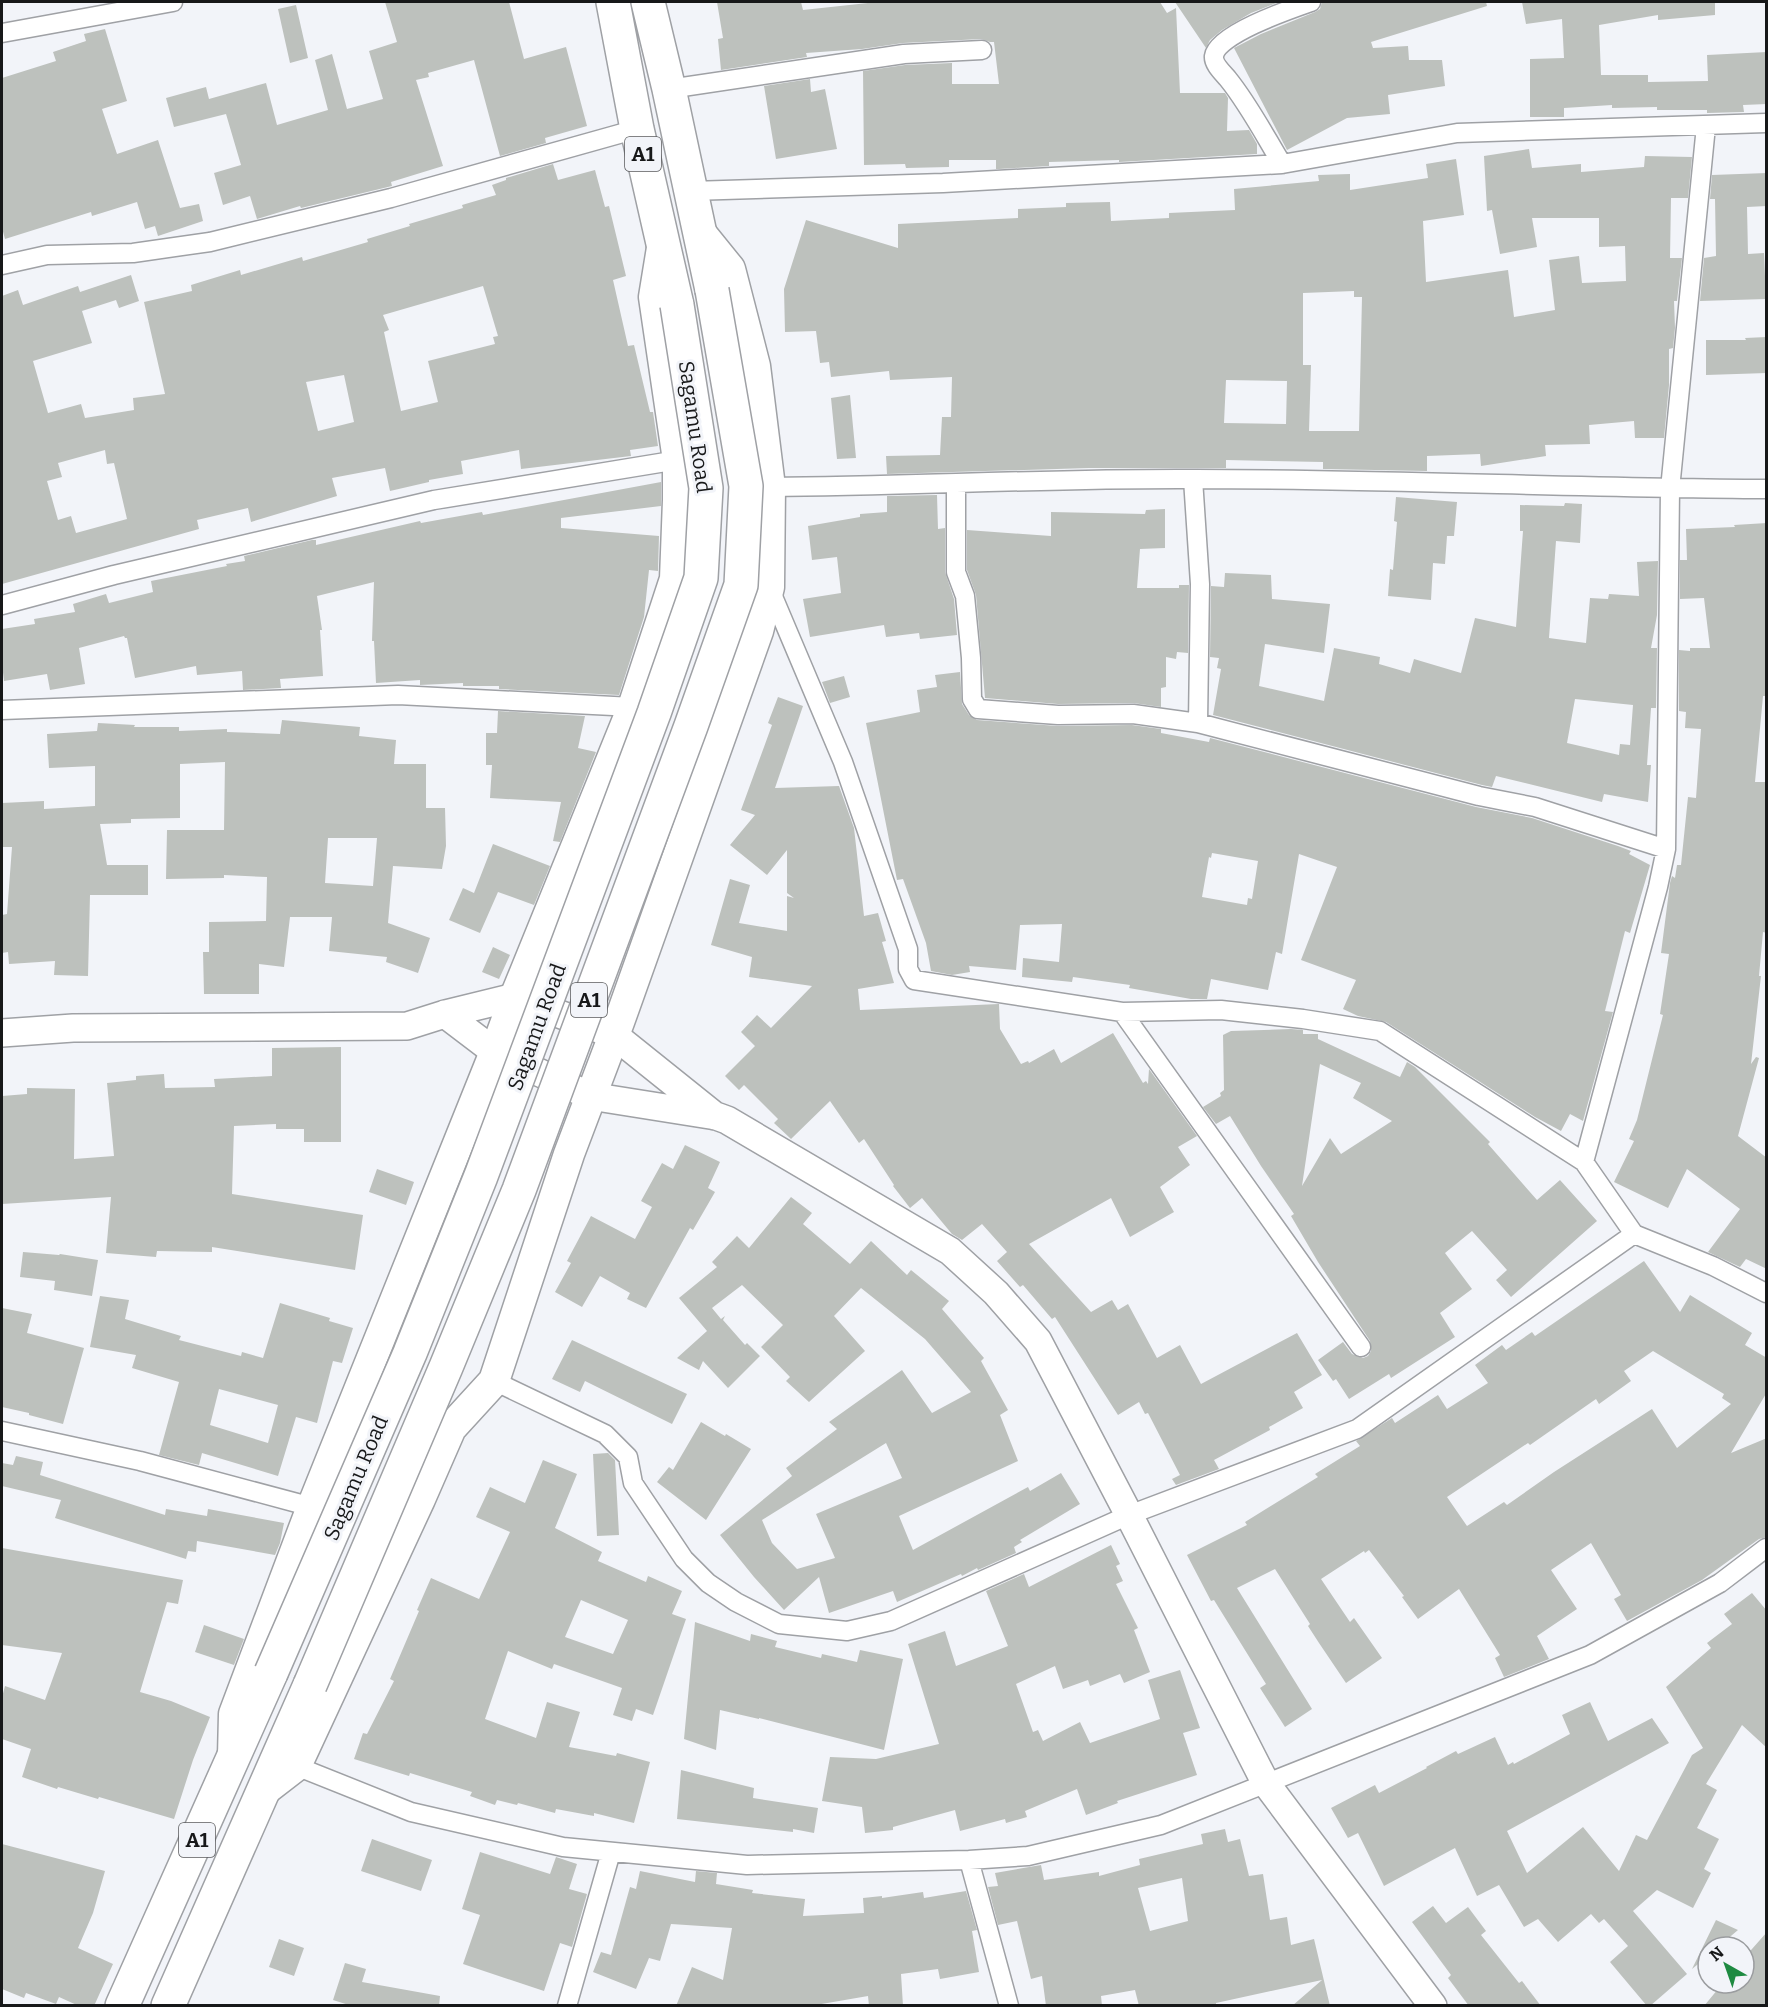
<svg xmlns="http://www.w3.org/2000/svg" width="1768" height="2007" viewBox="0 0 1768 2007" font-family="Bitter,serif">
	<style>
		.building { fill: #bdc1bd; fill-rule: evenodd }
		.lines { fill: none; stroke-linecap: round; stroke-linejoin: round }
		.street-casing { stroke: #9fa1a5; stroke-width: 21 }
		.secondary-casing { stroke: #9fa1a5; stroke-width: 30 }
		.primary-casing { stroke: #9fa1a5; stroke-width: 33 }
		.highway-casing { stroke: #9fa1a5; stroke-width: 36 }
		.street { stroke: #fff; stroke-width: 18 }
		.secondary { stroke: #fff; stroke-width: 27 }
		.primary { stroke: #fff; stroke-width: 30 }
		.highway { stroke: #fff; stroke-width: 33 }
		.highway-bridge-casing { stroke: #9fa1a5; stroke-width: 36; stroke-linecap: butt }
		.highway-bridge { stroke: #fff; stroke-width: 33 }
		.labels { text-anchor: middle; stroke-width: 6; stroke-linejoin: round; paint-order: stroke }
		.shield { fill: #f2f4f9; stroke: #595a5c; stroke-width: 1.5 }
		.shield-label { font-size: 20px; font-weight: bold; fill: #171819 }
		.street-label { font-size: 21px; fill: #171819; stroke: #f2f4f9 }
	</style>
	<rect width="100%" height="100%" fill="#f2f4f9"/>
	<path class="building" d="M385,2H509L524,59L566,47L587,126L545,138L546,143L500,156L474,60L428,73L429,77L416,80L443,166L391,182L392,186L301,208L300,206L257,219L250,196L223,205L214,173L241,165L226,114L174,127L166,98L206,87L209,99L266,83L277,125L328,110L315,60L332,54L347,109L383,99L369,51L397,42Z
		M717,2H801L803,10L877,2H1160L1167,13L1176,8L1180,93H1225L1228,98L1227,131L1249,130L1257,144V154L1119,162V160L1049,162V166L999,169H996V160H949V167L906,168L905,164L864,165L863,71L905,65L952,63V84H999L994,42H990L981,39L903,43L862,49L806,53L807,57L721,70L718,39L723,38Z
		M1175,2H1279L1251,13L1222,30L1210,40L1206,48Z
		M1322,2H1486L1487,6L1371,42L1373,48L1408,46L1409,60H1442L1445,86L1388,95L1390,114L1347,118L1287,150L1234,48L1261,34L1315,12L1320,9Z
		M1522,2H1715V15L1658,20V15L1599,25L1601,75H1648V82L1708,81L1707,55L1767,52V104L1743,105L1744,112L1707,113V110H1657V107L1612,108V105L1564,108V117H1530V59L1564,58L1562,19L1526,24Z
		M296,5L308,58L290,63L278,9Z
		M105,29L127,101L102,109L117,154L158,140L180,208L199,204L203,221L158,236L155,226L145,229L137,202L92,216L91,212L5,239L2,228V78L56,61L53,52L86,41L84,34Z
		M810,79L811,92L825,89L837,149L776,159L764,86Z
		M1529,149L1532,168L1581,164V172L1644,167L1645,156L1692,157L1688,198H1671L1670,258H1682L1677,301H1674L1675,328L1673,348L1669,349V385L1664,438H1635L1634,421L1589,425L1590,444L1545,445L1546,456L1481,466L1480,454L1427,456V471L1323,469V462L1226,460V468H1089L887,474L886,456L940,455L942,417H951L952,377L890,380L889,371L831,377L829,362L820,363L816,331L785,332L784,289L806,220L898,248V224L1018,218V209L1066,207V203L1110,202L1111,221L1169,218V213L1235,210L1234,189L1319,181L1318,175L1350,174V190L1428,178L1426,164L1456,159L1464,215L1423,221L1426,282L1508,270L1514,317L1555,310L1549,260L1579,256L1582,283L1626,281L1625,246L1599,247V218H1532L1537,247L1500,254L1492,210L1487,211L1484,156ZM1354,291V297H1362L1359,431H1309L1311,365H1303V293ZM1226,380L1287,381L1286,424L1224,423Z
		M553,164L558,180L595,170L605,207L609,206L626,276L613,280L628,346L634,345L650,412H653L658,446L630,450L631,456L521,469L519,450L461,461L463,474L429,480V482L390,491L385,468L332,478L337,496L251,522L248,508L197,520L199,529L2,584V296L18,290L23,305L78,286L80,292L131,275L139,301L119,308L116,300L82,311L92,343L33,361L48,413L81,404L85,418L134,410L133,398L165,394L144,302L192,291L191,285L240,270L241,275L302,257L303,261L368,242L367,239L410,226L409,224L463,208L462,205L496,195L492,185L506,180V178ZM483,286L498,336L493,337L495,344L428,361L438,402L401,411L384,332L389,330L383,315ZM344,375L354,422L318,431L306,382ZM105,450L107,464L114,463L127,519L76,533L71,516L58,520L47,481L62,477L58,463Z
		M1767,173V206L1747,207L1748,254L1764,253L1766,299L1700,301L1704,258L1716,256L1715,199H1710L1712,175Z
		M1767,337V373L1706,375V340H1746L1745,338Z
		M850,395L856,458L837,459L831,398Z
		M661,482V506L561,518V528L659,536L658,571L649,570L644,617L619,695L499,689V686H463V683L420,685V680L376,683L374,641H372L374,582L317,596L322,630H320L323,676L280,679L281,688L243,690L242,671L197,675L196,666L135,678L127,638H125L124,636L79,648L85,684L50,690L47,674L4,681L2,664V629L35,624L34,619L75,612L73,604L106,594L109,603L153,592L151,581L227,566L226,564L245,561L244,556L312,540H316V545L420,521L421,523L482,512L483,515Z
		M937,495L938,529L945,528V572L954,599L957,635L920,639L919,633L886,637L884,625L810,637L803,599L841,593L837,557L812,560L808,526L860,517V514L887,512V496Z
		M1396,497L1457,502L1454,536H1447L1445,564L1433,563L1431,600L1388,596L1390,569L1393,570L1397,522L1394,521Z
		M1565,503L1582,504L1580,543L1556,541L1549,638L1586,643L1590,598L1608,599L1609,594L1639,596L1637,562L1658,561L1657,615L1651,648H1657L1656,708H1651L1647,765H1651L1648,802L1604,794L1602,802L1496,776L1492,787L1482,785L1213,715L1221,669L1217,668L1219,658L1210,657L1211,586L1224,587L1225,573L1271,575L1272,599L1330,604L1324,653L1265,644L1259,686L1324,701L1334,648L1380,657L1379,664L1410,673L1414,659L1461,673L1475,618L1516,627L1523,531H1520V505L1564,506ZM1575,699L1633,705L1630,745L1620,744L1619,755L1567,743Z
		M1165,509V548L1140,549L1137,588H1179V585H1189L1188,653L1177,652L1176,659L1166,657V687L1161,688V707L1133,703L1058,704L985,698L976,595L967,570V530L1051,536V512L1145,514L1146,510Z
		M1767,523V696H1763L1755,782H1767V933L1763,932L1759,976H1761L1751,1064L1756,1057L1759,1058L1738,1136L1767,1158V1269L1746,1259L1740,1267L1708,1252L1740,1209L1687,1169L1668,1208L1614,1182L1634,1141L1629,1139L1637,1120L1663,1015L1660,1014L1669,954L1661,953L1670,883L1672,876L1675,878L1677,865H1681L1688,797L1696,798L1701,729L1685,728L1686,712L1679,711V650L1690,651V648H1710L1704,598L1680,599V560H1687L1686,529L1735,527L1734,525Z
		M960,672L962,704L969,715L977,720L1058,726L1132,725L1161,729V733L1209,742L1210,738L1476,807L1532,818L1618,846L1631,851L1629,854L1650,865L1630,933L1625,931L1605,1011L1613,1012L1583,1121L1570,1114L1561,1131L1535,1117L1386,1022L1358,1016L1343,1009L1356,980L1301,960L1337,867L1299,854L1282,954L1276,952L1268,990L1211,979L1207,999H1191L1129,988L1130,985L1073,977L1072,982L1022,977L1023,958L1059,962L1062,924L1020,925L1016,970L969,966L970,972L952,975L931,971L926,943L903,879L897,880L866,723L920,712L917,690L937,687L935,675ZM1212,853L1258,861L1252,899L1248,898L1247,905L1202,897L1209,857L1211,858Z
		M844,676L850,697L830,703L822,682Z
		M778,697L803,706L775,788L839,786L854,828L864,916L878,913L886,941L882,942L894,983L858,989L860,1010L999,1004L1000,1029L1021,1064L1028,1061L1029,1063L1054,1049L1061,1063L1113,1033L1143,1083L1146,1081L1148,1084L1149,1069L1197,1136L1178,1147L1190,1165L1160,1187L1174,1212L1130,1237L1111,1198L1029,1244L1091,1312L1112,1300L1118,1310L1128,1304L1157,1358L1180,1345L1201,1384L1297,1333L1322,1375L1294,1392L1303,1408L1269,1427L1270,1430L1214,1460L1219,1469L1176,1485L1172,1479L1180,1475L1148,1413L1145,1414L1139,1402L1118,1415L1055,1317L1052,1319L1023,1285L1020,1287L997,1261L1007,1252L982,1224L962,1240L952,1234L922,1198L910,1208L893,1186L894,1185L864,1139L859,1143L830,1101L791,1139L774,1123L778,1119L744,1085L739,1090L725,1076L755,1046L741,1032L757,1015L771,1028L812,986L749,977L752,957L711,945L730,879L750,885L739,923L787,931V896L794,898L787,893V850L767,875L730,845L755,815L741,810L772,725L768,723Z
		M498,711L585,716L578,748L596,752L560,842L553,841L561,802L490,798L492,765H486V733H497Z
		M282,720L360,727L359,736L396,740L394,764H426V808H445L446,846L442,869L393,866L388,923L430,938L418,973L386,962L387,957L329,951L332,917H290L284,967L259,964V994H204L203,952H209V922L266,921L267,877L224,875V878L166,879L167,830H224L225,762L180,764V818L131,819V823L100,824L107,865H148V895H90L88,976L54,975L55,961L9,964L8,952L2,953V915L7,914L12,847H2V803L44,801V809L95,806V766L49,768L47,734L97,731L98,723L135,725L134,727H179V731L227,729V732L280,734ZM328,838H377L373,886L325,883Z
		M493,844L550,866L534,905L498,892L480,933L449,920L463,888L474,893Z
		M493,947L510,955L499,979L482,972Z
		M1291,1029L1303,1030V1034H1318V1039L1400,1077L1407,1062L1415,1067L1490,1142L1488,1144L1537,1200L1560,1180L1597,1221L1511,1297L1496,1280L1507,1270L1472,1231L1445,1253L1472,1289L1440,1313L1455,1337L1391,1378L1389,1374L1349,1399L1336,1379L1333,1381L1318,1360L1343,1342L1352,1354L1363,1358L1368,1356L1371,1351L1370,1341L1318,1262L1291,1216L1294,1214L1261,1166L1230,1116L1216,1124L1203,1107L1221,1096L1220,1093L1224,1090L1223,1035L1231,1031ZM1320,1064L1361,1083L1353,1098L1392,1121L1341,1154L1330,1138L1302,1186Z
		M341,1047V1142H304V1129H276V1124L234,1126L232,1194L363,1215L355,1270L212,1247V1252L157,1251L156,1257L106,1253L111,1197L2,1204V1096L27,1094V1088L75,1089L74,1159L114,1156L107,1083L136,1080V1076L164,1074L165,1088L215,1087L214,1079L272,1076V1048Z
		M685,1145L720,1162L708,1188L715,1192L693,1230L690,1228L646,1308L627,1299L630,1293L600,1276L582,1307L555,1292L571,1263L567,1261L591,1216L635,1239L652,1207L641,1201L662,1163L673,1169Z
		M377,1169L414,1182L406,1205L369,1192Z
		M791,1197L812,1213L803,1224L850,1264L871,1241L907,1275L911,1270L949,1301L942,1309L984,1358L981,1361L1008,1410L1000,1415L1018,1461L899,1516L913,1550L1028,1487L1030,1491L1061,1473L1080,1504L1020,1540L1022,1542L1014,1547L1016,1553L978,1570L977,1568L962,1576L961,1574L897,1602L893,1591L829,1613L819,1577L784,1610L754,1577L720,1535L792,1476L786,1468L837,1429L829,1422L902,1370L932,1413L971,1392L925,1339L861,1288L834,1316L865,1351L809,1402L786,1381L790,1377L761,1347L783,1325L742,1285L712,1308L721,1319L725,1316L723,1320L745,1345L747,1343L760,1356L728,1388L703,1361L699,1370L677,1358L707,1331L679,1298L717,1267L712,1262L737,1236L749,1248ZM886,1443L902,1478L816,1514L835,1558L797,1569L772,1543L762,1520Z
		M23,1252L59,1255L60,1254L98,1260L92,1296L54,1290L55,1281L20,1277Z
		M1644,1261L1680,1312L1690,1295L1752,1333L1745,1345L1767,1358V1392L1731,1453L1767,1438V1537L1759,1539L1702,1580L1627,1621L1614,1599L1621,1595L1591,1543L1551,1570L1577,1609L1537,1636L1549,1659L1504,1677L1495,1658L1500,1655L1459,1589L1418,1619L1402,1597L1404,1596L1369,1550L1365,1553L1364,1551L1321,1579L1350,1622L1354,1618L1382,1658L1346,1683L1319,1643L1308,1626L1310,1624L1275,1569L1237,1588L1312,1709L1285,1727L1260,1688L1266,1684L1214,1600L1211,1601L1187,1555L1247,1525L1245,1522L1318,1477L1315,1474L1360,1446L1356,1441L1392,1418L1395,1423L1438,1395L1447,1409L1488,1383L1475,1365L1502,1345L1506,1350L1532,1332L1535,1336ZM1653,1351L1724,1394L1722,1398L1731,1404L1677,1448L1652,1409L1554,1472L1507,1505L1504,1502L1467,1526L1447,1497L1528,1443L1530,1445L1596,1399L1599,1404L1631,1381L1624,1371Z
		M100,1296L129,1300L125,1319L181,1336L179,1340L241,1356L242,1352L263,1358L280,1303L330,1318L329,1321L353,1328L342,1363L333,1361L317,1423L296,1417L278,1476L202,1453L199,1465L159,1455L179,1382L132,1368L136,1355L90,1347ZM219,1389L278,1405L268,1443L210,1425Z
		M2,1308L32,1314L27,1333L84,1348L63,1424L29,1415V1413L2,1407Z
		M572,1340L687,1394L672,1424L585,1381L580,1392L552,1379Z
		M701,1422L725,1436L726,1434L751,1449L706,1520L657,1482L669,1467L673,1470Z
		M608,1453L615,1460L619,1535L597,1536L593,1454Z
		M16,1456L43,1462L40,1475L165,1515L166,1509L207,1516L208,1509L284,1523L280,1543L275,1555L197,1541L196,1552L188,1551L186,1559L55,1518L61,1500L2,1486V1463L13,1465Z
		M543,1460L577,1474L555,1528L602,1552L598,1561L646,1582L648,1576L682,1591L672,1614L686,1619L653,1715L636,1709L632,1721L613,1715L622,1688L554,1664L552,1669L508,1651L485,1719L536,1738L547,1702L580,1712L569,1747L616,1756L617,1753L650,1762L634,1823L594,1813V1816L556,1809L555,1813L518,1803L517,1805L497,1800L495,1805L470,1796L472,1792L410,1773L409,1776L354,1759L363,1733L367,1734L394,1681L390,1679L419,1611L417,1610L431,1578L479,1599L510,1532L476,1517L490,1487L525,1503ZM581,1600L628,1620L613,1654L565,1637Z
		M1111,1545L1120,1564L1116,1566L1123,1581L1116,1584L1138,1628L1134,1630L1150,1672L1124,1683L1120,1674L1090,1686L1088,1680L1063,1689L1055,1666L1016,1684L1033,1732L1038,1730L1043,1741L1080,1722L1090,1743L1160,1719L1148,1680L1180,1670L1200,1728L1183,1733L1197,1775L1117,1801L1118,1803L1086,1815L1077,1789L1025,1811L1027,1817L1006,1823L1005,1819L960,1831L955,1810L893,1827V1830L865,1833L862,1807L822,1801L830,1757L876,1759L939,1744L908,1644L945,1631L956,1666L1008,1646L986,1591L1024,1574L1029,1587Z
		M2,1548L183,1580L178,1604L167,1602L140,1692L171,1701L210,1717L193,1760L174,1819L99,1797L98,1799L58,1787L57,1789L22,1777L31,1749L2,1739V1697L5,1686L45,1700L62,1653L2,1645Z
		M1752,1593L1767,1611V1748L1742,1725L1706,1784L1717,1790L1697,1828L1719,1839L1704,1869L1711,1873L1693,1908L1657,1890L1633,1911L1687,1974L1650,2006H1647L1610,1962L1628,1946L1604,1919L1599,1923L1591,1914L1558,1942L1538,1919L1524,1927L1499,1885L1477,1896L1455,1848L1384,1886L1358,1833L1348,1838L1331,1808L1375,1785L1379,1793L1427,1768L1426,1767L1456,1751L1458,1754L1495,1737L1508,1765L1513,1762L1514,1764L1570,1734L1562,1715L1590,1702L1608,1741L1652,1718L1669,1743L1507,1831L1527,1873L1583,1827L1619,1871L1636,1835L1647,1840L1692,1755L1703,1748L1666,1687L1711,1648L1707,1643L1732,1624L1724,1614Z
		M695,1622L750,1641L751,1634L777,1641L775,1647L821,1658L822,1654L857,1662L860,1650L903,1659L884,1750L759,1718V1719L720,1710L716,1750L684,1739Z
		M204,1625L244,1639L234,1665L195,1652Z
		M681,1770L754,1788L753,1798L818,1808L814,1833L793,1829V1832L677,1819Z
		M1225,1829L1228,1842L1240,1839L1249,1876L1263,1874L1270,1920L1287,1917L1291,1945L1314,1939L1330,2006H1292L1322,1980L1216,2003V2006H1139L1135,1990L1101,1996L1102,2006H1046L1042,1976L1031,1979L1017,1921L998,1925L988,1887L998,1886L995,1873L1041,1865L1044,1880L1099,1872V1876L1140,1865L1139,1859L1203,1844L1201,1834ZM1182,1878L1188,1921L1150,1931L1138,1888Z
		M372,1839L432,1860L421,1891L361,1871Z
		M2,1844L105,1871L93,1913L78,1948L113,1964L94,2006H79L59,1997L56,2004L26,1993L24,1998L2,1989Z
		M480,1852L550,1874L556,1857L577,1864L569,1889L587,1894L572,1947L560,1943L544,1991L463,1964L480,1915L462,1909Z
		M640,1871L695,1882L696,1871L717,1873L716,1884L753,1890L752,1893L805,1899L803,1916L864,1913L863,1898L882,1896V1898L923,1892L924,1898L966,1891L977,1930L972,1931L979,1972L940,1979L938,1969L901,1974L903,2006H869L868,1996L810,2006H676L692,1967L723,1980L732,1928L671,1924L660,1961L649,1958L636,1989L593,1972L601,1952L611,1955L630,1887L636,1889Z
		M1433,1906L1446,1923L1468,1907L1486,1931L1481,1935L1519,1983L1522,1981L1541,2006H1469L1448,1978L1451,1975L1412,1922Z
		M1716,1920L1738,1930L1718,1947H1708V1956L1692,1969Z
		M1767,1932V2006H1704L1723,1983H1744V1958Z
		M279,1939L304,1948L294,1976L269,1967Z
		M345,1963L366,1969L362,1982L440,1996L439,2006H352L333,2000Z"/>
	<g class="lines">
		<g class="street-casing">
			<path id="street" d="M2,33L173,2
				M669,89L904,54L982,50
				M1282,164C1265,136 1249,105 1228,79C1223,73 1213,64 1214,56C1217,34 1291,9 1311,2
				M691,191L943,183L1282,164L1457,133L1766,123
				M2,265L47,255L133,253L210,242L391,198L637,129
				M1193,479L1200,584L1198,723
				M956,484V572L965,596L971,658L972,699L978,709L1058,715L1133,714L1198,723L1479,796L1535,807L1666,849
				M770,487C912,486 1054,478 1196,479C1386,479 1576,488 1766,489
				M769,587L843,762L908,949V969L914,980L1122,1012L1221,1010L1303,1019L1380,1031L1584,1162L1634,1234L1713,1266L1766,1293
				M2,605L114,575L434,500L678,460
				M2,710L398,695L633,707
				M1122,1012L1361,1347
				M1584,1162L1658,887L1666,849L1670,489L1706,126
				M494,1381L605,1434L628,1457L633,1483L684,1559L708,1583L736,1602L779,1624L847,1631L891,1621L1129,1515L1357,1429L1634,1234
				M2,1431L140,1461L312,1507
				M296,1766L411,1812L563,1847L747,1865L969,1860L1028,1856L1161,1825L1590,1655L1720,1583L1766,1548
				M969,1860L1009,2006
				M567,2006L611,1852"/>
		</g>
		<g class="secondary-casing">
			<path id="secondary" d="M445,1014L495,1052L590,1096L716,1116L727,1120L950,1251L996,1293L1038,1341L1129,1515L1265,1782L1433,2006
				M2,1033L73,1028L407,1026L445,1014L515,997L614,1035L715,1116"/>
		</g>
		<g class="primary-casing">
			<path id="primary" d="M233,1756L234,1714L312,1507L495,1052L515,997L633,707L675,579L678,500V460L654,297L662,248
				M265,1790L296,1766L420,1499L451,1428L494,1381L569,1154L619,1022L758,631L769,587L770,487L755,366L730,269L700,232"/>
		</g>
		<g class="highway-casing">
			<path id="highway" d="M613,2L637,129L677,305
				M648,2L669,89L712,290
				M122,2006L271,1673
				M168,2006L310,1685"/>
		</g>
		<use href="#street" class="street"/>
		<use href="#secondary" class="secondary"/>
		<use href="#primary" class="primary"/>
		<use href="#highway" class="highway"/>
		<g class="highway-bridge-casing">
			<path id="highway-bridge" d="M271,1673L410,1353L481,1176L654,713L701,578L706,488L677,305
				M310,1685L446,1367L519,1190L691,726L741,585L746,486L712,290"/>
		</g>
		<use href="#highway-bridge" class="highway-bridge"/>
	</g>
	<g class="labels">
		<g class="shield">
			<rect x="625" y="137" width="36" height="34" rx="4.5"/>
			<rect x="571" y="983" width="36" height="34" rx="4.5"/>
			<rect x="179" y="1823" width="36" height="34" rx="4.5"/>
		</g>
		<g class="shield-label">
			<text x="643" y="161">A1</text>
			<text x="589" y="1007">A1</text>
			<text x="197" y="1847">A1</text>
		</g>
		<g class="street-label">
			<text transform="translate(695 427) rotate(82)" y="7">Sagamu Road</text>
			<text transform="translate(537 1027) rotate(-70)" y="7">Sagamu Road</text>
			<text transform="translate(356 1478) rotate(-67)" y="7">Sagamu Road</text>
		</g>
	</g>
	<rect width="1768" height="2007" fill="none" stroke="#171819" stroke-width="6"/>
	<g transform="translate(1726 1965) rotate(320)"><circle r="28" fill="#f2f4f9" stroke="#9a9c9f" stroke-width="1.5"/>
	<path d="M0-4.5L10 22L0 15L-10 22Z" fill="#1e8a41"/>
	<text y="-9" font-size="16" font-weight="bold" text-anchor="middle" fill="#171819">N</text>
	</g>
</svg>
